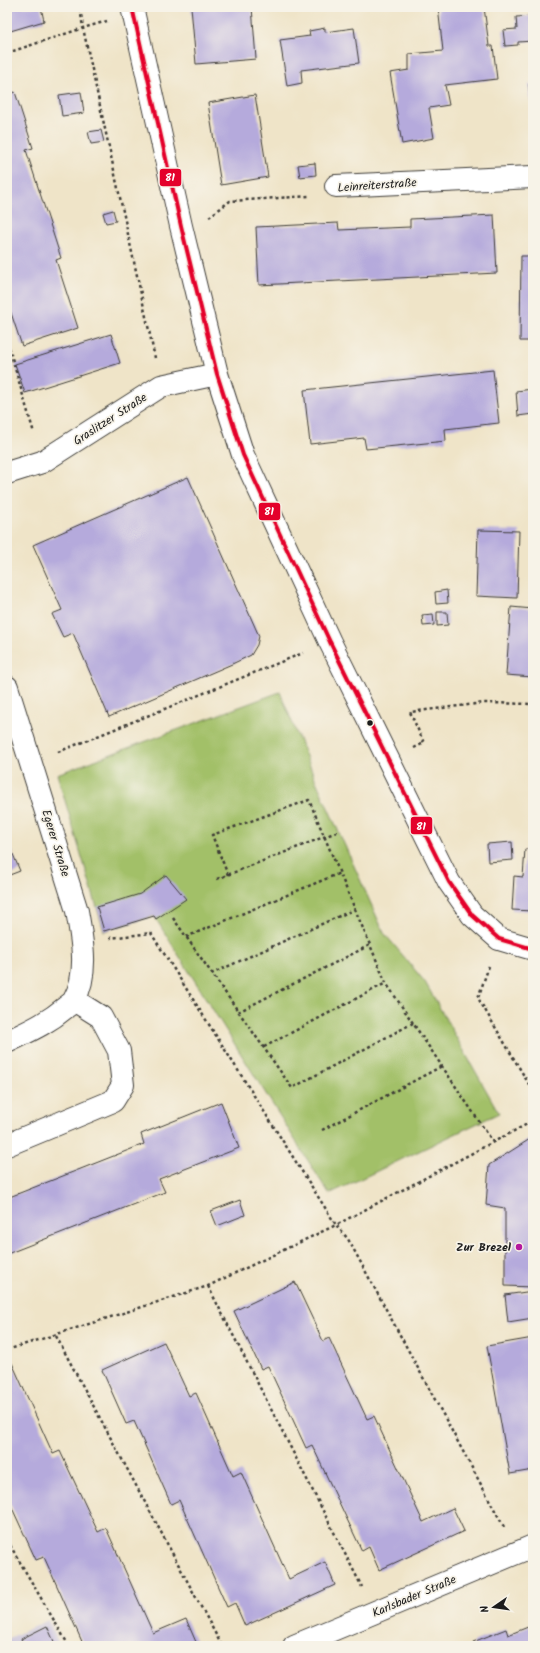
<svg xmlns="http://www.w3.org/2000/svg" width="540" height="1653" viewBox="0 0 540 1653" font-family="Kalam,sans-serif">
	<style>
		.industrial { fill: #c6c0da }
		.green { fill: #a2c068; stroke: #5f6e42 }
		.building { fill: #b5aadc }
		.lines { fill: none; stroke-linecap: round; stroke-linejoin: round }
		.minor-casing { stroke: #3c3a36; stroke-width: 24 }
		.path { stroke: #3c3a36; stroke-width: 2.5; stroke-dasharray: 3 3; stroke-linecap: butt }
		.minor { stroke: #fff; stroke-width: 22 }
		.bus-1-casing { stroke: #f7f3e8; stroke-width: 7 }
		.bus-1 { stroke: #e4002b; stroke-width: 4 }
		.bus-dot { fill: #1c1c1c; stroke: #f7f3e8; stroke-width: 1.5 }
		.poi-dot { fill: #b5179e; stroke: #f7f3e8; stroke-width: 1.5 }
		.labels { text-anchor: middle; stroke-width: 3.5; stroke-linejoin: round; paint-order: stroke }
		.street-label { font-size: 12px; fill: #1c1c1c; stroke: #f7f3e8 }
		.poi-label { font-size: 12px; font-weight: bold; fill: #1c1c1c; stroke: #f7f3e8; text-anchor: end }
		.line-badge { stroke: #f7f3e8; stroke-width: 1.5 }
		.badge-label { font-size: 11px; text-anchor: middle; font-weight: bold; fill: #fff }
	</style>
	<rect width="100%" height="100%" fill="#f7f3e8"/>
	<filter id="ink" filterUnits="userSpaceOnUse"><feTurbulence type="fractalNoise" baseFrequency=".025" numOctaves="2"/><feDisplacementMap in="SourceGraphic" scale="8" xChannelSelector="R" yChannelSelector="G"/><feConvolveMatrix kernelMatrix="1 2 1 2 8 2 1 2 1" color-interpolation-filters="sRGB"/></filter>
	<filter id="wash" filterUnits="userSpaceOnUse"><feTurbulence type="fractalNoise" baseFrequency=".012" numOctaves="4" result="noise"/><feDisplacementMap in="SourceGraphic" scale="16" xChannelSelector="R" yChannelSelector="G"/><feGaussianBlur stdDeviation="0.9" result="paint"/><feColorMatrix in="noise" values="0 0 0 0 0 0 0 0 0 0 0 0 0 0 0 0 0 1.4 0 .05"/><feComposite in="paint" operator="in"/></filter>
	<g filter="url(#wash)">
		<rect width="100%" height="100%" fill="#efe4c8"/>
		<path class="industrial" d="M48,1620L60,1646H7V1639Z"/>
		<path class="green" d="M280,692L316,781L384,933L425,982L499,1113L329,1194L154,916L104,931L57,774Z"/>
		<g id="blocks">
			<path class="building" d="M7,7H41L44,21L7,32Z
				M191,7H252L256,59L196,64Z
				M438,7H484L489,46H493L497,79L445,85L449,105L429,108L434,138L402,144L390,73L409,70V54L443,51Z
				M533,16V41L518,42V45L505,46L503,30L517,29L516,17Z
				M325,28V32L354,28L359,63L301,70L302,83L287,86L280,40L310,36L309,31Z
				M529,84H533V102H530Z
				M15,92L33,148L26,150L61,258L56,260L78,328L22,346L7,301V95Z
				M81,92L84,113L62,116L59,95Z
				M255,95L268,177L221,185L208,103Z
				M101,130L104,142L91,144L88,132Z
				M315,163L316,175L300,177L298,165Z
				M113,210L116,221L106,223L103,213Z
				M494,215L497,273L259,285L256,227L338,223L339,230L410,227V219Z
				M521,256H533V341H520Z
				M111,334L120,363L25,393L15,364Z
				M493,370L499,423L445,429L446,441L366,449L364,438L310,444L304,390Z
				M533,389V414L518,416L516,391Z
				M188,477L259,636L257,645L251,655L232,664L109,717L73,633L63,637L52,614L62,610L33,545Z
				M478,530L519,531L517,598L476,596Z
				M447,590L448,603L436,604L435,592Z
				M511,607L533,609V677L506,675Z
				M437,612H447L448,625L437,626Z
				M433,614L434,625L423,626L422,615Z
				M512,842L513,860L488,862L487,844Z
				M10,847L20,871L7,876V848Z
				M525,849H533V911L512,910L514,876L523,877Z
				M166,875L186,899L156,919L154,916L104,931L97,907L140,894Z
				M221,1102L239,1148L159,1179L165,1192L7,1254V1198L144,1144L141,1134Z
				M530,1139H533V1287L505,1286V1208L486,1205L489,1165Z
				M240,1200L245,1215L217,1226L211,1211Z
				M295,1282L323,1341L329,1338L367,1419L374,1416L423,1522L453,1508L464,1531L379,1570L369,1547L362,1551L312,1445L306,1448L268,1366L261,1369L234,1311Z
				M533,1291V1318L508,1322L505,1295Z
				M533,1338V1470L510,1474L487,1346Z
				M164,1342L189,1396L196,1393L233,1476L241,1472L289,1579L325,1562L335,1585L245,1626L235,1603L227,1607L179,1500L171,1504L134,1421L126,1424L102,1370Z
				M12,1363L53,1454L60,1451L98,1532L106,1528L153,1633L186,1619L196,1642L188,1646H84L44,1557L36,1560L7,1497V1366Z
				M533,1625V1646H474L473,1642L506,1629L508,1635Z
				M47,1626L56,1646H25L21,1639Z"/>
		</g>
	</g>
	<g filter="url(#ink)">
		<use href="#blocks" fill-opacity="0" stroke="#3c3a36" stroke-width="1"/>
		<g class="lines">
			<g class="minor-casing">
				<path id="minor" d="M132,7L181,226L217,374L243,455L330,642L449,882L472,915L499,939L533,949
					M336,186L533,177
					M7,473L42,462L161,386L217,374
					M7,687L77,911C82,939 89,974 74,1000C73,1003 68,1005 65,1008C46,1024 29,1031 7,1042
					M7,1145L113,1101L123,1085L119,1051L101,1017L74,1000
					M294,1646L533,1546"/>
			</g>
			<path class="path" d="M107,21L83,28L155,358
				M7,53L83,28L80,7
				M209,217L230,201L310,196
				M7,341L34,433
				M414,748L424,743L410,712L484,703L533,704
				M58,752L303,653
				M228,875L212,835L309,800L386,983L493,1142
				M217,879L339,831
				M173,918L292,1088L413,1023
				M186,937L340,873
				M489,966L478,998L533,1091
				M211,974L355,909
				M238,1012L370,945
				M264,1047L386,983
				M322,1130L442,1066
				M208,1286L362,1587
				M56,1336L222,1646
				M7,1350L208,1286L336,1225L151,933L110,938
				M504,1527L348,1239L336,1225L533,1121
				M7,1540L69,1646"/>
			<use href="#minor" class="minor"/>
			<g class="bus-1-casing">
				<path id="bus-1" d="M132,7L181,226L217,374L243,455L330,642L449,882L472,915L499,939L533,949"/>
			</g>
			<use href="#bus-1" class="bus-1"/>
		</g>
	</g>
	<circle class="bus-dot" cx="370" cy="723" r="3.5"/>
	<circle class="poi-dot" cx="519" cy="1247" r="4"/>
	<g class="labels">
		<g class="street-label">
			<text transform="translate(377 185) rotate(-4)" y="4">Leinreiterstraße</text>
			<text transform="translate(110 419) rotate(-33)" y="4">Graslitzer Straße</text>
			<text transform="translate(56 843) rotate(73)" y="4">Egerer Straße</text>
			<text transform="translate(414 1596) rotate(-23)" y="4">Karlsbader Straße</text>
		</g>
		<g class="poi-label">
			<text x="511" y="1251">Zur Brezel</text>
		</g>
	</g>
	<g class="line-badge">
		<rect x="159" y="168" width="23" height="19" rx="4" fill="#e4002b"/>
		<rect x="258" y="502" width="23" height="19" rx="4" fill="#e4002b"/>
		<rect x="410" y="816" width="23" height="19" rx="4" fill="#e4002b"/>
	</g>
	<g class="badge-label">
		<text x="170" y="181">81</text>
		<text x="269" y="515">81</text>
		<text x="421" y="830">81</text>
	</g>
	<rect width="540" height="1653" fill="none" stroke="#f7f3e8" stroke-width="24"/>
	<g transform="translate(494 1607) rotate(257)" stroke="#f7f3e8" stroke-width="3" paint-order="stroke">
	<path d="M0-3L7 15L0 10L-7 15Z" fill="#1c1c1c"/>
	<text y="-6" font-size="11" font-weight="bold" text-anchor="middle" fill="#1c1c1c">N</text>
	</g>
</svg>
